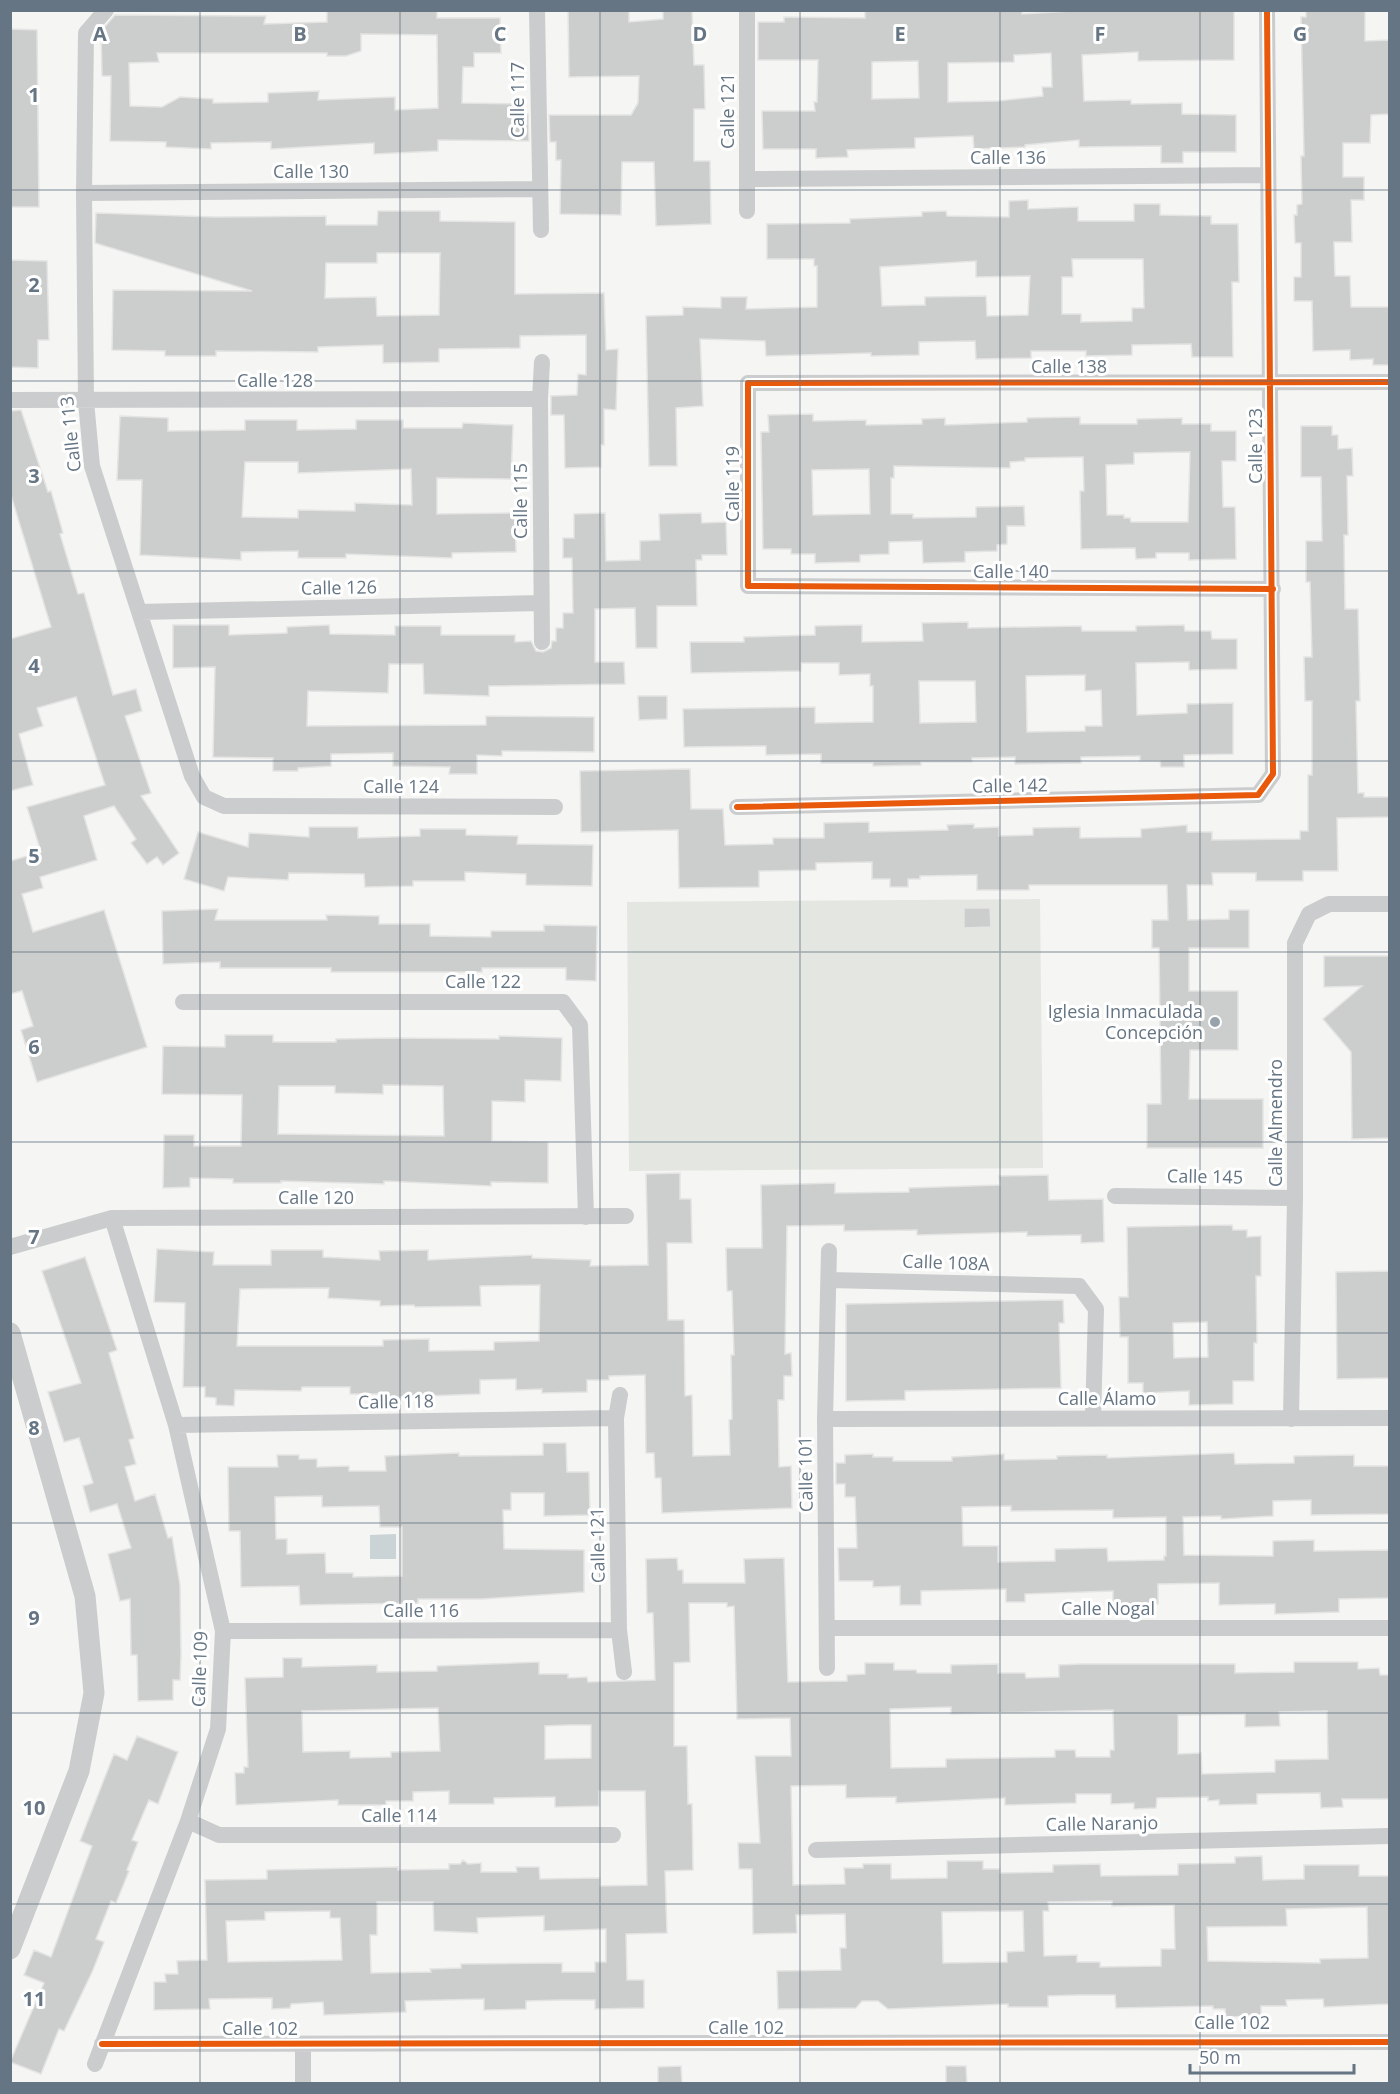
<svg xmlns="http://www.w3.org/2000/svg" width="1400" height="2094" viewBox="0 0 1400 2094" font-family="'Open Sans',sans-serif">
	<style>
		.green { fill: #e4e7e1 }
		.water { fill: #cad3d5 }
		.building { fill: #cccece; stroke: #e4e4e3; stroke-width: 1.5; fill-rule: evenodd }
		.lines { fill: none; stroke-linecap: round; stroke-linejoin: round }
		.minor { stroke: #cacccd; stroke-width: 16 }
		.tertiary { stroke: #cacccd; stroke-width: 21 }
		.cycleway-casing { stroke: #fff; stroke-width: 10 }
		.cycleway { stroke: #e8590c; stroke-width: 6 }
		.grid { fill: none; stroke: #657583; stroke-width: 1.5; stroke-opacity: 0.55 }
		.poi-dot { fill: #97a2aa; stroke: #fff; stroke-width: 2 }
		.labels { text-anchor: middle; stroke-width: 6; stroke-linejoin: round; paint-order: stroke }
		.street-label { font-size: 18px; fill: #657583; stroke: #fff }
		.poi-label { font-size: 18px; fill: #657583; stroke: #fff; text-anchor: end }
		.grid-label { font-size: 20px; text-anchor: middle; font-weight: bold; fill: #657583; stroke: #fff; stroke-width: 6; stroke-linejoin: round; paint-order: stroke }
	</style>
	<rect width="100%" height="100%" fill="#f5f5f3"/>
	<path class="green" d="M1040,899L1043,1168L629,1171L627,902Z"/>
	<path class="water" d="M396,1534V1559H370V1535Z"/>
	<path class="building" d="M327,10H437V18H500L501,53H474V67H463L462,103L525,104L524,114H528L529,141L438,140V151L374,154V143L271,149V142L211,143V149L166,147V142L110,141L111,76H102L101,31L115,15L266,16L264,24L327,22ZM361,34L437,35L438,108L395,110V97L318,100L319,91L268,93V102L213,103V99L180,97L162,107L130,106L129,63L159,62L157,53H327V56H346L361,51Z
		M568,10H629V22L663,19V10H692L694,65H704L705,109H694V161H710L711,224L656,226L654,162H622L621,215L560,214L561,160H556V142H550L549,115H631L638,103L639,76L569,77Z
		M865,10H1022V14L1088,10L1234,11V60L1138,61V52L1082,55L1084,101L1131,100V104L1182,103V114L1236,115V152H1183V163H1161V146L1079,147V140L1025,145V147L974,149L973,136L915,138V148L847,150L848,157L816,158V149H763L762,111H815L814,102H817L818,60H758V22H784V17L865,18ZM1051,53L1052,87H1042L1043,96L998,101L948,102V63L1014,62V55ZM918,61L919,98L872,99V62Z
		M1306,10H1365V41L1389,40V114L1371,115L1370,143H1343V177H1364V200H1351L1352,242H1334L1335,276H1350L1351,307H1389V365H1373V359L1350,360V350L1313,351L1312,301H1294V277H1301V243H1295L1294,215H1297V205L1302,204L1301,156H1304L1301,17H1306Z
		M10,29L37,30L39,207H10Z
		M1028,200V209L1078,207V221H1134V204H1160V215L1211,216V224H1238L1239,282H1232L1233,357H1192L1191,344L1132,345V355L1086,356V351H1031V358L976,359L975,341L919,342V355L871,356V353L766,356L765,341L700,339L703,406L676,408L677,466H649L646,316L683,315V307L721,308V297H747L746,309L817,307V266H814V259H767V224L850,223V219L922,216V212L946,211L947,216L1009,217V201ZM1072,259H1143L1144,308H1132V321L1081,322V314H1062V277H1073ZM976,261V277L1030,276L1028,315L987,316L986,296L925,297V305L882,306L880,267Z
		M378,211H440V221L515,222V294L604,293L606,350L618,349L616,410L604,409V445H601V467L565,468L564,415H551V396L577,395L578,374L586,375V335L520,336V348L439,349V362L383,363V345L318,347V352L216,351V356H165V351L112,350L113,290L252,291L95,243L96,213L215,217L326,216V225H377ZM377,253H440L439,315L377,316L376,297L325,298L326,263H377Z
		M10,260L47,261L49,340H38V368L10,367Z
		M21,410L48,492L51,491L63,533L60,534L78,594L84,593L113,695L136,689L142,711L125,716L151,793L141,796L179,853L163,865L157,857L147,864L131,843L136,839L114,806L84,816L97,860L40,877L43,888L22,894L33,932L104,910L147,1047L37,1082L21,1030L33,1026L22,991L10,994V861L41,852L27,807L105,785L76,697L37,708L43,726L19,734L33,785L10,791V639L51,627L10,492V411Z
		M813,414V421L866,420V425L922,424V419L945,418V425L1027,422V418L1080,417V424H1137V419L1182,418V424H1211V431H1236V461H1222L1223,507H1235L1236,559L1189,560V553H1156V558L1136,559L1135,548L1081,549L1080,491H1084L1083,457L1025,458V461L1010,462V468L894,466V478H891V514H913V518L976,517V507L1024,506L1025,526H1007V544L997,545V551L965,552V562L923,563L922,541L889,542V554L860,555V562L815,563V554H791V549H763L761,432H769L768,415ZM1190,452L1188,522H1131L1130,518H1124V515H1107L1106,465L1134,464V453ZM869,469L870,514L813,515L812,470Z
		M120,416L168,418V431L245,430V420H297V430L356,429V420H403V428H462L463,423L513,425L511,479L437,478V514L515,513L516,552L452,553V558L346,554V558H298V551L241,552V560L140,555L142,480H117ZM245,462H298V473L411,469L412,505L355,503V511L298,510V518L242,517Z
		M1301,426H1332V435H1338V449L1352,448L1353,476H1347L1348,535H1344L1345,609H1358L1360,701H1356L1358,793H1364V797H1389V817L1337,818L1338,871H1303V881H1256V873H1212L1213,885H1187L1188,920L1229,919V910H1249V948H1189V991H1238V1050H1190L1189,1099H1263V1148H1147V1104H1161L1159,948H1152V920H1168L1167,885H1029V890H977V875L920,876V879H908V887H890V879H872V862L816,863V870L759,871V887L679,888L678,830L581,832L580,771L690,769L691,809H723L725,845L773,844V838H824V823L869,822V832L948,830L947,825L974,824V828L999,827V836L1033,835V828L1080,827V838L1141,837V829L1187,825V832H1212V840L1300,839V831H1308V775H1312V701H1305L1304,657H1312L1310,582H1306V541H1322L1321,477H1301Z
		M605,513L606,561L640,560V541L660,540L659,514L701,513L702,523L726,522L727,555H702V560H696L697,606H657V648H636L635,608L595,609V662H624L625,684L489,686V696L424,694L423,664H389L388,693L308,691L307,726L486,725V716L594,717V752L502,751V756L477,755V774H449L450,767L393,766V753L331,754V766L298,768V771H273V758L213,757L215,667L173,668V625H229V635L287,633V627L329,625L330,634L395,635V626H441V635H515V642L531,641L536,651L543,652L551,648L552,641H556V628H563V613H573L572,558H563V538H574V514Z
		M968,622V628L1081,626L1082,631H1136V626L1184,625L1185,631H1211L1212,639H1237V669L1189,670V662L1136,663L1137,715L1187,713V704L1233,703V754L1184,755V767H1161L1160,761H1140V756L1081,757V763L1015,764V757L972,758V762H921V765L873,766V763H821V754L766,755V746L684,747L683,709L815,707V723L873,722V686H870V674L839,675V663H801V671L691,673L690,642H744V637L815,635V626L862,625V642L923,641L922,623ZM1085,675V691L1101,690L1102,726H1085V731L1027,732L1026,676ZM919,681H975L976,722L920,723Z
		M638,696H667V719L639,720Z
		M309,827H358V838L420,836V829H466V835L518,836L517,844L593,845L592,886L526,885V874L465,872V881H413V886L365,887L364,874L289,873L288,880L228,877L224,891L184,879L198,832L248,847L249,833L309,837Z
		M964,908H990L991,927L964,928Z
		M218,909L215,920H327L326,915L379,916V924H430V936L491,937V931H544V925L597,926L596,981L566,980V968H482V972H331V968H220V962L163,964L162,911Z
		M1324,956H1389V1138L1352,1139L1351,1052L1323,1019L1362,986L1324,987Z
		M225,1035H273V1042H336V1039L392,1038L499,1039V1036L562,1038L561,1081L525,1080V1102L492,1101V1141L548,1142V1183L491,1182V1186L384,1181V1184L281,1181V1183H233V1179L190,1178V1187L163,1188L164,1135H194V1146H241L242,1095L162,1094L163,1046L225,1047ZM383,1085L443,1086L444,1136L278,1134L279,1086H335V1093L383,1094Z
		M680,1173V1199H691L692,1243H667L668,1320H684L685,1396L692,1395L693,1456L730,1455L729,1420L732,1419L731,1355H734L732,1291H727L726,1248H762L761,1185L835,1183V1193L909,1192V1188L1000,1185L999,1176L1048,1175L1049,1200L1103,1199L1104,1242L1081,1243V1235L1027,1236V1232L917,1235V1230L844,1231V1225L787,1226L785,1354L791,1353L792,1376H784V1400H778L779,1467L791,1466L792,1508L662,1513L661,1478H655L654,1453H646L645,1375L609,1376V1380H587V1392L542,1393V1389L516,1390V1379L480,1380V1394L426,1396L383,1398V1394H350V1387H302L301,1391L235,1390L234,1406L216,1405V1398L205,1397V1387H183L185,1303L154,1302L157,1249L214,1252L213,1265H271V1250H323V1257L380,1260L379,1251L428,1250V1260L532,1255V1258L591,1260L590,1266L648,1265L646,1174ZM540,1285L539,1341L494,1342V1350L429,1351V1339L383,1340V1346H237L240,1289L329,1288L328,1298L380,1301V1306L414,1305L415,1307L481,1306L480,1286Z
		M1232,1225L1233,1230H1247V1237L1261,1236V1276H1256L1257,1343H1254V1381H1233V1404L1189,1405V1391L1143,1393V1383H1128V1337H1120L1119,1297H1128L1127,1227ZM1207,1322L1208,1357L1174,1358L1173,1323Z
		M85,1257L117,1350L109,1353L134,1438L129,1440L136,1464L125,1467L135,1501L155,1494L168,1538L172,1537L180,1585L181,1654L180,1680H173V1700L138,1701L137,1655H131L130,1599L120,1601L108,1554L131,1548L117,1504L90,1512L83,1486L93,1483L79,1438L64,1442L48,1392L81,1383L42,1271Z
		M1389,1271V1378L1337,1379L1336,1272Z
		M1063,1300L1064,1323H1059L1061,1388L905,1391V1400L846,1401V1304Z
		M543,1443H566L567,1472H589L590,1515L544,1516V1493H511V1510H503L504,1549L584,1550V1592L482,1599H418V1603L300,1605L299,1586L241,1587L240,1531H229L228,1467H278L277,1455H299V1459H317V1467L349,1466V1471H386L385,1456L459,1453V1456L543,1455ZM322,1496V1507L379,1506L380,1527H402V1576L353,1577V1573H326L325,1553L287,1554V1539H276L275,1497Z
		M1234,1453L1235,1464L1294,1463V1456L1354,1455V1466H1389V1514L1311,1515V1500L1273,1501V1516L1221,1519V1516L1183,1517L1184,1555L1273,1556V1541L1314,1540V1551L1389,1550V1598L1339,1599V1612L1275,1614V1604L1219,1605V1583L1158,1584V1604H1113V1591L1025,1594V1602H1006V1589L921,1591V1605H900V1586L873,1587V1581H839L838,1548H857L855,1497H845V1484H836V1463H845V1455L873,1454V1457H893V1461H952V1457L1004,1454V1460L1057,1459V1456L1107,1455V1458ZM1011,1506V1511L1113,1510V1518L1166,1517V1556H1164V1560L1108,1561L1107,1548L1055,1549V1561L998,1562V1546H963L962,1507Z
		M677,1558L678,1570H683V1583H745L744,1559L784,1558L788,1682L847,1681V1675L865,1674V1663H894V1670H916L917,1673H951V1665L998,1664V1673H1025L1026,1678L1059,1677V1665L1081,1664H1235V1673L1294,1672V1662H1358V1669L1379,1668L1380,1675H1389V1799H1342L1343,1807L1321,1808L1320,1793L1257,1794V1804L1219,1805V1800L1208,1801V1797L1157,1798L1156,1808L1134,1809V1803L1111,1804V1794H1076V1803L1005,1805V1798L896,1803V1797L846,1798V1785L791,1786L793,1885L845,1884L844,1868H863V1864H891V1879L947,1878V1861H983V1869H1000V1873L1053,1872V1865L1100,1864L1101,1876L1178,1875V1864L1235,1863V1857L1262,1856L1263,1880L1304,1879V1865H1359V1876H1389V2004L1324,2007L1323,1999L1286,2000L1287,2006H1261V2016L1226,2017L1225,2009H1213V2006L1116,2008L1115,1995H1078L1048,1996V2007H1008V2004L888,2009L878,2001H862L856,2008L778,2009L777,1971L841,1970L840,1948H846L845,1914L796,1915L797,1933L753,1934L752,1869H739L738,1843H760L755,1756H791L790,1718L737,1719L734,1606L727,1607V1603H689L690,1662L674,1663V1746H687L688,1804H692L693,1870L665,1871L667,1933L626,1934L627,1980H644V2008L595,2009V2000H562L526,2001V2009L484,2010V1999L405,2001L406,2012L324,2015L323,2002L291,2004L290,2008L272,2009V1998L209,1999L210,2009L154,2010V1982H166L165,1974H178L177,1961L207,1960L205,1880L267,1879V1870L398,1867V1870L449,1869V1864H460L463,1860L468,1864L481,1863V1872H517L516,1867H539L540,1879L600,1878V1886L647,1885L645,1791H599V1806L555,1807V1797L494,1798V1804H449V1791L413,1792V1801H386V1805H338V1800L236,1805L235,1773H244V1767H248L245,1678L283,1677V1658H302V1667L377,1665V1672L437,1671V1666L539,1662V1674H568V1678L587,1677L588,1682L655,1680L653,1613H647L646,1559ZM951,1707V1714L1113,1710L1114,1750H1110V1757H1076L1075,1750H1055V1757L946,1759V1767L891,1768L890,1709ZM438,1708L440,1751L391,1752V1757L350,1758V1751L303,1752L302,1711ZM1327,1711L1328,1759L1275,1760V1772L1202,1774L1201,1753L1178,1754V1715L1245,1714V1727L1280,1726L1279,1712ZM569,1725H591V1758L545,1759V1726ZM1112,1901V1906L1174,1905L1175,1949H1161V1966L1100,1967V1962H1077V1955L1044,1956L1043,1911H1049L1048,1902ZM377,1902H433L434,1931L478,1933L477,1918L544,1916V1931L606,1929V1962H595V1972H562V1963L461,1964V1968L430,1969L431,1972L371,1973L370,1935H377ZM1367,1907L1368,1958L1320,1959V1963L1208,1961L1207,1927L1287,1926L1286,1909ZM330,1911V1918H340L342,1960L228,1962L226,1921L265,1920V1912ZM1023,1911L1024,1951L1007,1952V1962L943,1963L942,1912Z
		M137,1736L178,1752L158,1804L149,1800L132,1840L138,1842L127,1870L129,1871L116,1903L111,1901L96,1939L104,1942L93,1970L64,2031L59,2029L41,2074L10,2062L44,1983L24,1975L34,1950L51,1957L92,1846L80,1841L103,1782L114,1754L127,1760Z
		M681,2066L682,2084H658V2067Z
		M946,2066H966L967,2084H946Z"/>
	<g class="lines">
		<path class="minor" d="M106,10L86,33L84,193L86,401L92,466L192,776L204,797L224,806L555,807
			M537,10L541,230
			M747,10V211
			M748,179L1268,175
			M84,193L539,189
			M542,362L540,399L542,642
			M10,400L540,399
			M1273,589L748,586V383L1390,382
			M139,612L540,603
			M737,807L1258,795L1273,774L1267,10
			M183,1002H563L580,1025L586,1217
			M1115,1196L1295,1198
			M10,1247L112,1218L626,1216
			M830,1280L1079,1286L1096,1309L1093,1418
			M620,1395L616,1418L619,1630L624,1672
			M825,1419L1390,1418
			M1291,1419L1295,1198V943L1309,914L1329,904H1390
			M176,1425L616,1418
			M827,1628H1390
			M223,1631L619,1630
			M827,1668L825,1419L829,1251
			M188,1821L219,1835H613
			M816,1850L1390,1836
			M102,2044L1390,2042
			M303,2044V2084
			M95,2064L188,1821L218,1729L223,1631L176,1425L112,1218"/>
		<path class="tertiary" d="M10,1333L85,1596L94,1693L79,1771L10,1949"/>
		<g class="cycleway-casing">
			<path id="cycleway" d="M1273,589L748,586V383L1390,382
				M737,807L1258,795L1273,774L1267,10
				M102,2044L1390,2042"/>
		</g>
		<use href="#cycleway" class="cycleway"/>
	</g>
	<path class="grid" d="M200,10V2084M400,10V2084M600,10V2084M800,10V2084M1000,10V2084M1200,10V2084M10,190H1390M10,381H1390M10,571H1390M10,761H1390M10,952H1390M10,1142H1390M10,1333H1390M10,1523H1390M10,1713H1390M10,1904H1390"/>
	<circle class="poi-dot" cx="1215" cy="1022" r="6"/>
	<g class="labels">
		<g class="street-label">
			<text transform="translate(518 100) rotate(-90)" y="6">Calle 117</text>
			<text transform="translate(728 111) rotate(-90)" y="6">Calle 121</text>
			<text x="1008" y="164">Calle 136</text>
			<text x="311" y="178">Calle 130</text>
			<text x="1069" y="373">Calle 138</text>
			<text x="275" y="387">Calle 128</text>
			<text transform="translate(71 434) rotate(-96)" y="6">Calle 113</text>
			<text transform="translate(1256 446) rotate(-90)" y="6">Calle 123</text>
			<text transform="translate(733 484) rotate(-90)" y="6">Calle 119</text>
			<text transform="translate(521 501) rotate(-90)" y="6">Calle 115</text>
			<text x="1011" y="578">Calle 140</text>
			<text transform="translate(339 588) rotate(-1)" y="6">Calle 126</text>
			<text transform="translate(1010 786) rotate(-1)" y="6">Calle 142</text>
			<text x="401" y="793">Calle 124</text>
			<text x="483" y="988">Calle 122</text>
			<text transform="translate(1276 1123) rotate(-90)" y="6">Calle Almendro</text>
			<text transform="translate(1205 1177) rotate(1)" y="6">Calle 145</text>
			<text x="316" y="1204">Calle 120</text>
			<text transform="translate(946 1263) rotate(2)" y="6">Calle 108A</text>
			<text x="1107" y="1405">Calle Álamo</text>
			<text transform="translate(396 1402) rotate(-1)" y="6">Calle 118</text>
			<text transform="translate(806 1474) rotate(-91)" y="6">Calle 101</text>
			<text transform="translate(598 1545) rotate(-91)" y="6">Calle 121</text>
			<text x="1108" y="1615">Calle Nogal</text>
			<text x="421" y="1617">Calle 116</text>
			<text transform="translate(200 1669) rotate(-88)" y="6">Calle 109</text>
			<text x="399" y="1822">Calle 114</text>
			<text transform="translate(1102 1824) rotate(-1)" y="6">Calle Naranjo</text>
			<text x="1232" y="2029">Calle 102</text>
			<text x="746" y="2034">Calle 102</text>
			<text x="260" y="2035">Calle 102</text>
		</g>
		<g class="poi-label">
			<text x="1203" y="1018">Iglesia Inmaculada<tspan x="1203" dy="21">Concepción</tspan></text>
		</g>
	</g>
	<g class="grid-label">
		<text x="100" y="41">A</text>
		<text x="300" y="41">B</text>
		<text x="500" y="41">C</text>
		<text x="700" y="41">D</text>
		<text x="900" y="41">E</text>
		<text x="1100" y="41">F</text>
		<text x="1300" y="41">G</text>
		<text x="34" y="102">1</text>
		<text x="34" y="292">2</text>
		<text x="34" y="483">3</text>
		<text x="34" y="673">4</text>
		<text x="34" y="863">5</text>
		<text x="34" y="1054">6</text>
		<text x="34" y="1244">7</text>
		<text x="34" y="1435">8</text>
		<text x="34" y="1625">9</text>
		<text x="34" y="1815">10</text>
		<text x="34" y="2006">11</text>
	</g>
	<rect width="1400" height="2094" fill="none" stroke="#657583" stroke-width="24"/>
	<path d="M1190 2064v9h164v-9" fill="none" stroke="#657583" stroke-width="3"/>
	<text x="1199" y="2064" font-size="18" fill="#657583" stroke="#ffffff" stroke-width="4.5" paint-order="stroke">50 m</text>
</svg>
